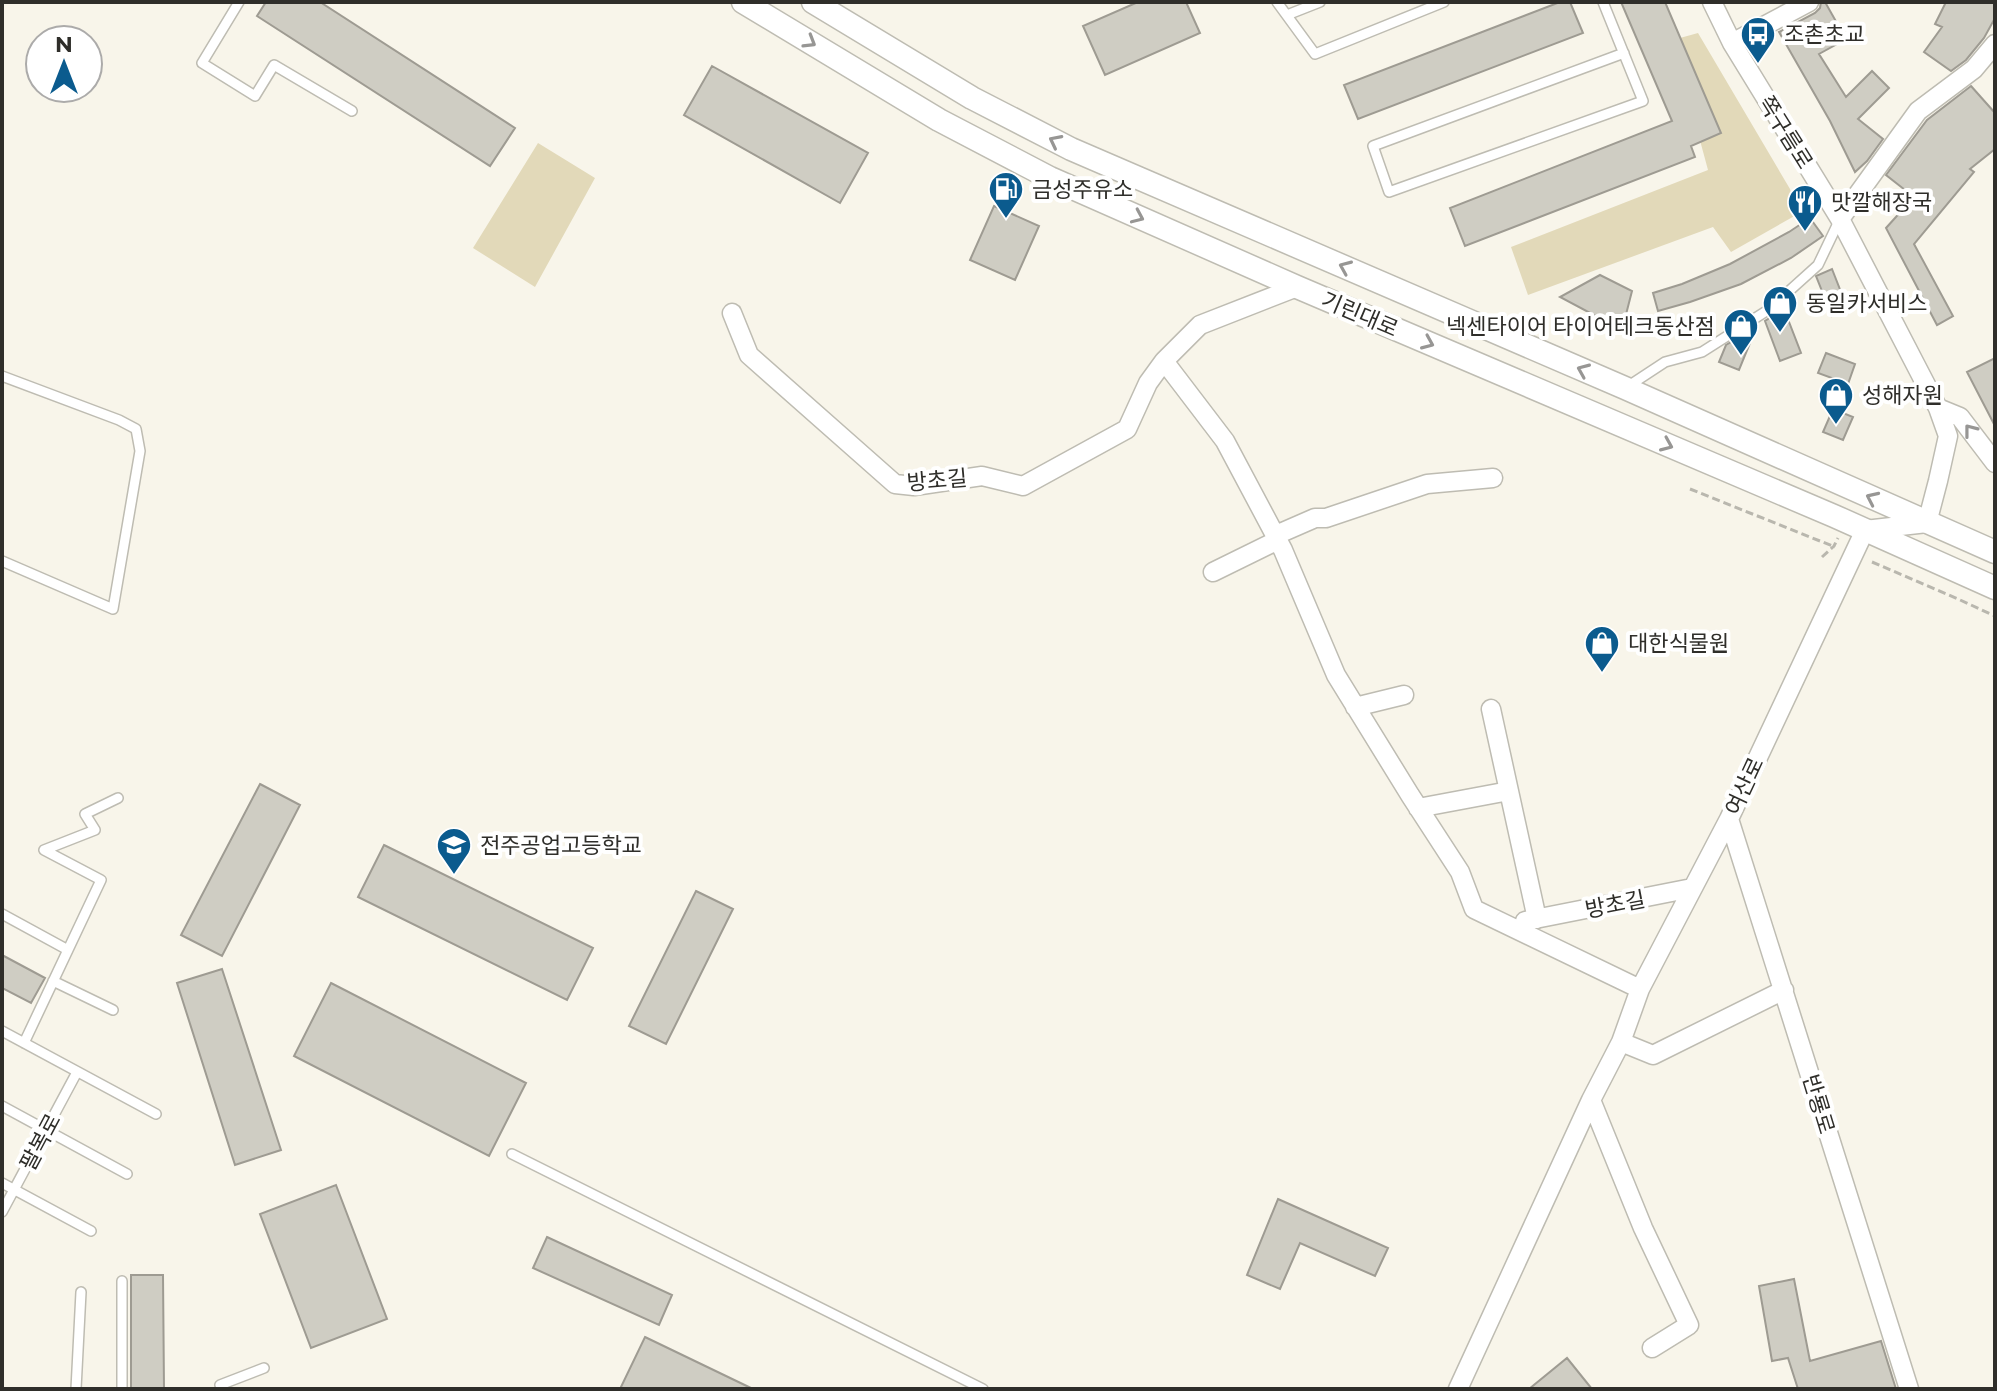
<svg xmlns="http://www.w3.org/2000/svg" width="1997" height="1391" viewBox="0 0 1997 1391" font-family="Montserrat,'Noto Sans KR',sans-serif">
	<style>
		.green { fill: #e2d9b9 }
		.building { fill: #cfcdc3; stroke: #9e9b92; stroke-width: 2 }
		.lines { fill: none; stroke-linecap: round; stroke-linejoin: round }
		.service-casing { stroke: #bebcb2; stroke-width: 12 }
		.minor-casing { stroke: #bebcb2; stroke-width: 21 }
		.tertiary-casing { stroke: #bebcb2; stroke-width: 25 }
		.path { stroke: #b9b7ae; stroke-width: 3; stroke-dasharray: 8 4; stroke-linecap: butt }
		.service { stroke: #fff; stroke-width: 9 }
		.minor { stroke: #fff; stroke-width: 18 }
		.tertiary { stroke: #fff; stroke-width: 22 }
		.oneway { stroke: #979694 }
		.labels { text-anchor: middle; stroke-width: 8; stroke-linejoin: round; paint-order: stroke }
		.poi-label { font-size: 22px; fill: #2f2e2a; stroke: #fff; text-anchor: start }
		.street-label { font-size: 22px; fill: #2f2e2a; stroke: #fff }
	</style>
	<rect width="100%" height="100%" fill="#f8f5ea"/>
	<path class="green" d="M1698,33L1790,189L1798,214L1731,252L1713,227L1528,295L1511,247L1708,170L1698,133L1680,38Z
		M538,143L595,178L535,287L473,248Z"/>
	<path class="building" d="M266,2H320L515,128L490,166L257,16Z
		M1138,2H1186L1200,33L1105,75L1083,26Z
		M1560,2H1570L1583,33L1358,119L1344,85Z
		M1621,2H1665L1721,133L1691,146L1695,157L1465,246L1450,208L1672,121Z
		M1821,2H1825L1846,39L1819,54L1846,97L1872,71L1889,88L1858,119L1883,139L1867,161L1855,172L1830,121L1779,32L1815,13L1820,8Z
		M1946,2H1995V18L1984,38L1966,60L1951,71L1924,52L1942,27L1935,24Z
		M712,66L868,153L840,203L684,115Z
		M1971,86L1995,113V149L1970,169L1974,172L1914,244L1953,316L1937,325L1886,228L1914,197L1886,175L1927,120Z
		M994,206L1039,226L1015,280L970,260Z
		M1810,218L1823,236L1791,258L1741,284L1690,302L1658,311L1653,293L1682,284L1730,264L1789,232Z
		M1832,269L1848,310L1832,316L1816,276Z
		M1600,275L1632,291L1622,330L1560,297Z
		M1784,309L1801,353L1780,361L1765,321Z
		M1738,338L1750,343L1739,370L1719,362L1726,345Z
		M1826,353L1855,364L1848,384L1818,373Z
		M1995,358V426L1967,372Z
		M1833,409L1853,417L1843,440L1823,432Z
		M260,784L300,805L222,956L181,935Z
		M384,845L593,948L567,1000L358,897Z
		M696,891L733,909L666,1044L629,1026Z
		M2,955L45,978L31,1003L2,988Z
		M222,969L281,1150L235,1165L177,983Z
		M331,983L526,1083L489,1156L294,1056Z
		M336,1185L387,1319L311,1348L260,1214Z
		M1278,1199L1388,1248L1375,1276L1300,1243L1280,1289L1247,1275Z
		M547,1237L672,1295L659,1325L533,1268Z
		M131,1275H163L164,1389H131Z
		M1794,1279L1810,1361L1881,1341L1896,1389H1798L1788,1358L1772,1361L1759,1286Z
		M645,1337L753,1389H620Z
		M1567,1358L1592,1389H1529Z"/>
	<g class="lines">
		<g class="service-casing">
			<path id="service" d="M239,2L202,63L255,96L274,65L352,111
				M1277,2L1315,54L1444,2
				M1603,2L1643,101L1389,192L1373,146L1624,53
				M1287,15L1320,2
				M2,376L119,420L136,429L140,451L113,609L2,561
				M1627,387L1665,362L1702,352L1768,310L1818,265L1840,219
				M2,914L68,950
				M53,981L113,1010
				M2,1031L156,1114
				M24,1043L101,880L44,850L95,830L85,814L118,798
				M2,1106L127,1174
				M512,1154L983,1389
				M2,1183L91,1231
				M2,1212L77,1072
				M76,1389L81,1292
				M122,1389V1281
				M222,1389L220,1385L264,1368"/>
		</g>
		<g class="minor-casing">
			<path id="minor" d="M1732,43L1809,2
				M1840,219L1918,111L1974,69L1995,44
				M1297,287L1200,325L1164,361L1225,441L1283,550L1336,675L1410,795L1460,872L1474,909L1640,989
				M732,313L749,355L895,484L914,486L982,476L1023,486L1127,429L1148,383L1164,361
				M1938,408L1960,417L1995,463
				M1276,535L1315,518H1326L1427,484L1493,478
				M1213,572L1278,540
				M1355,707L1404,695
				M1491,709L1537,919
				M1418,808L1509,791
				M1729,819L1909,1389
				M1525,921L1692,888
				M1621,1042L1653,1055L1784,990
				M1591,1100L1643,1228L1689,1325L1652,1348
				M1458,1389L1591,1100L1621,1042L1640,989L1729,819L1865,530L1927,523L1938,481L1948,436L1938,408L1840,219L1732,43L1712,2"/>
		</g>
		<g class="tertiary-casing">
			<path id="tertiary" d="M743,2L939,120L1050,178L1297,287L1834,516L1995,588
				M813,2L972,98L1071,149L1625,388L1995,552"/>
		</g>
		<path class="path" d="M1690,489L1835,547
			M1822,557L1834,546L1838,538
			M1872,562L1958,599L1995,616"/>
		<use href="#service" class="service"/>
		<use href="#minor" class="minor"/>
		<use href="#tertiary" class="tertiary"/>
	</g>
	<defs><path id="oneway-chevron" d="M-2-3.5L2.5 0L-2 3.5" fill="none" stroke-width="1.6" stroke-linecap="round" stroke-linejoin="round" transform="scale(2)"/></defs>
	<g class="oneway">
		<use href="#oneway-chevron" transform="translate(810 42) rotate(31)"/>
		<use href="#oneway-chevron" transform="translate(1055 141) rotate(-153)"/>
		<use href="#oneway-chevron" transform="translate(1138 217) rotate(24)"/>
		<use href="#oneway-chevron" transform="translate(1345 267) rotate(-157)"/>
		<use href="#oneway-chevron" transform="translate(1428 343) rotate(23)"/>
		<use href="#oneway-chevron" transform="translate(1583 370) rotate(-157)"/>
		<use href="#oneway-chevron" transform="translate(1970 430) rotate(-128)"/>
		<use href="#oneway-chevron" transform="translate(1667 445) rotate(23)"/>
		<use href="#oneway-chevron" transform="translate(1872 498) rotate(-155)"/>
	</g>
	<defs>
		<g id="bus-pin" transform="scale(1.8)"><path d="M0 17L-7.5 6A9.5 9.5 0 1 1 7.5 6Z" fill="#0b5b8e" stroke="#fff"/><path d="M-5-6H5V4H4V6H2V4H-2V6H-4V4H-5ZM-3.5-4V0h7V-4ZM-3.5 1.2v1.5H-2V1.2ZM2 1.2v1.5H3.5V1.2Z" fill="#fff"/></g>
		<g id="fuel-pin" transform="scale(1.8)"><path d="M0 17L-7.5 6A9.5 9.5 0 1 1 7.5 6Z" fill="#0b5b8e" stroke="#fff"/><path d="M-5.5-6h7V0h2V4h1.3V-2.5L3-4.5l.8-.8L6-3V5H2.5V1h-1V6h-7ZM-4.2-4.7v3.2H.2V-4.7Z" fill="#fff"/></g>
		<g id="restaurant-pin" transform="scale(1.8)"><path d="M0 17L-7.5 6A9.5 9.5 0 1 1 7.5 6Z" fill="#0b5b8e" stroke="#fff"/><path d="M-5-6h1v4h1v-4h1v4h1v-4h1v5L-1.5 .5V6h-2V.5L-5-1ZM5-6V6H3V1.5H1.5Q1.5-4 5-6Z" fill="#fff"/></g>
		<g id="shop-pin" transform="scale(1.8)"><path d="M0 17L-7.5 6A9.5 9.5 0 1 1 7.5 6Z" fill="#0b5b8e" stroke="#fff"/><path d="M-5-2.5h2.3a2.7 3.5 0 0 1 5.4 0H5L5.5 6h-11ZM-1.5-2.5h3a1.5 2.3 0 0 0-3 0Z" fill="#fff"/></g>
		<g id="school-pin" transform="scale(1.8)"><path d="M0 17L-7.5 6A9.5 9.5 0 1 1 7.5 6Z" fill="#0b5b8e" stroke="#fff"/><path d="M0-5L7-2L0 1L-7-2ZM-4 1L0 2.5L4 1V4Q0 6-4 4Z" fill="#fff"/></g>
	</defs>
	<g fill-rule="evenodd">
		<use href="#bus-pin" x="1758" y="34"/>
		<use href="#fuel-pin" x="1006" y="189"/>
		<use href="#restaurant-pin" x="1805" y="202"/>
		<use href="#shop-pin" x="1780" y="303"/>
		<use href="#shop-pin" x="1741" y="326"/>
		<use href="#shop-pin" x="1836" y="395"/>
		<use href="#shop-pin" x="1602" y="643"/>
		<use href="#school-pin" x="454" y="845"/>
	</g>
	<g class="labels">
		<g class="poi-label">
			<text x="1784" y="42">조촌초교</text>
			<text x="1032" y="197">금성주유소</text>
			<text x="1831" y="210">맛깔해장국</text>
			<text x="1806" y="311">동일카서비스</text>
			<text x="1715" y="334" text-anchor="end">넥센타이어 타이어테크동산점</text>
			<text x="1862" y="403">성해자원</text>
			<text x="1628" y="651">대한식물원</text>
			<text x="480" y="853">전주공업고등학교</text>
		</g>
		<g class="street-label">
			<text transform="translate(1786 132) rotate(58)" y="8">쪽구름로</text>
			<text transform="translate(1360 314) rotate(23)" y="8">기린대로</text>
			<text transform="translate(937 480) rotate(-5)" y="8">방초길</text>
			<text transform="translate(1744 786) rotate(-65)" y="8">여산로</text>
			<text transform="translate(1615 904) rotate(-11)" y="8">방초길</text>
			<text transform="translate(1819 1104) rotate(73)" y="8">반룡로</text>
			<text transform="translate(40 1142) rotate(-62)" y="8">팔복로</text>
		</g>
	</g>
	<rect width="1997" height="1391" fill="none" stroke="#2f2e2a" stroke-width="8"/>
	<g transform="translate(64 64)"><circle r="38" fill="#ffffff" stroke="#acabaa" stroke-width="2"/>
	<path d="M0-6L14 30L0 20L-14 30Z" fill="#0b5b8e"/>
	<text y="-12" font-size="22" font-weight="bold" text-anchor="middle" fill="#2f2e2a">N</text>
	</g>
</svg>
